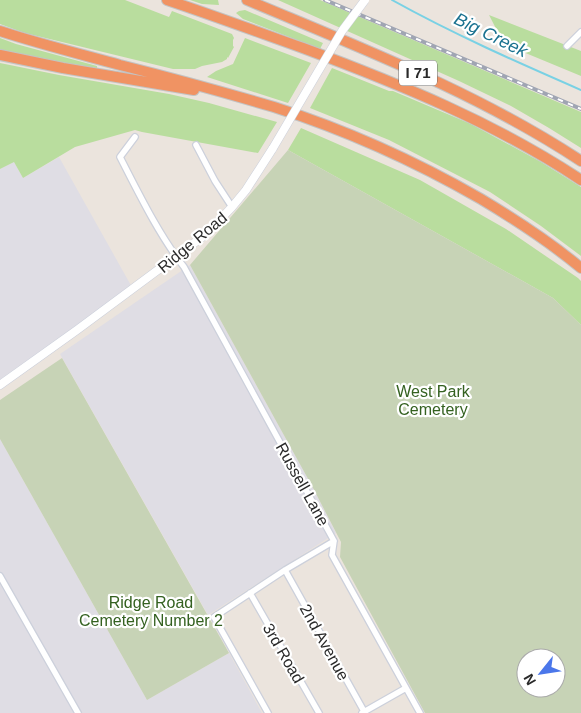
<svg xmlns="http://www.w3.org/2000/svg" width="581" height="713" viewBox="0 0 581 713" font-family="Arial,sans-serif">
	<style>
		.industrial { fill: #dfdde4 }
		.green { fill: #b9dd9e }
		.cemetery { fill: #c7d3b6; fill-rule: evenodd }
		.lines { fill: none; stroke-linecap: round; stroke-linejoin: round }
		.stream { stroke: #79d1e4; stroke-width: 2 }
		.street-casing { stroke: #ccd0db; stroke-width: 8 }
		.secondary-casing { stroke: #ccd0db; stroke-width: 9 }
		.highway-casing { stroke: #c3c3c3; stroke-width: 12 }
		.street { stroke: #fff; stroke-width: 5.5 }
		.secondary { stroke: #fff; stroke-width: 8 }
		.highway { stroke: #f09363; stroke-width: 10 }
		.rail-casing { stroke: #a0a5b3; stroke-width: 4 }
		.rail { stroke: #fff; stroke-width: 2; stroke-dasharray: 5.5; stroke-linecap: butt }
		.secondary-bridge-casing { stroke: #ccd0db; stroke-width: 9; stroke-linecap: butt }
		.secondary-bridge { stroke: #fff; stroke-width: 8 }
		.labels { text-anchor: middle; stroke-width: 4.5; stroke-linejoin: round; paint-order: stroke }
		.shield { fill: #fff; stroke: #6a6a6a; stroke-width: 1 }
		.shield-label { font-size: 15px; font-weight: bold; fill: #2a2a2a }
		.street-label { font-size: 16px; fill: #2a2a2a; stroke: #fff }
		.park-label { font-size: 16px; fill: #346120; stroke: #fff }
		.water-label { font-size: 18px; font-style: italic; fill: #19718f; stroke: #fff }
	</style>
	<rect width="100%" height="100%" fill="#ebe4dd"/>
	<path class="industrial" d="M59,157L133,289L0,385V169L14,162L23,178Z
		M190,265L312,486L336,533L208,615L60,354Z
		M0,439L147,700L229,653L262,713H0Z"/>
	<path class="green" d="M0,0H125L169,17L172,11L232,34L234,38L233,40V46L234,47L228,58L227,57V59L222,62L202,66L195,69H173L25,33L0,24Z
		M190,0H218L219,5L202,4Z
		M278,0H320L581,112V148L549,128L511,106L459,81Z
		M245,10L323,43L320,49L243,19L236,13L239,11Z
		M489,15L581,51V76L504,44Z
		M0,38L16,44L97,66V69L32,57L0,50Z
		M245,38L311,63L288,103L207,77L216,71L233,64Z
		M0,63L59,75L169,94L209,103L277,122L258,153L142,132L135,130L75,147L23,178L14,162L0,169Z
		M332,68L389,91H393L471,124L541,162L581,187V256L541,226L490,192L389,140L310,108Z
		M301,128L420,180L506,229L578,278L581,281V325L553,298L288,150Z"/>
	<path class="cemetery" d="M288,150L553,298L581,325V713H425L340,557L341,542L312,486L190,265ZM526,658H556V688H526Z
		M62,358L229,653L147,700L0,439V400Z"/>
	<g class="lines">
		<path class="stream" d="M392,0C453,34 517,62 581,90"/>
		<g class="street-casing">
			<path id="street" d="M567,46L581,32
				M135,137L120,157C139,194 159,235 184,267L334,541L332,555L420,713
				M196,145L215,181L232,207
				M285,570L365,713
				M0,576L78,713
				M250,593L319,713
				M268,713L214,617L285,570L334,541
				M362,713L406,688"/>
		</g>
		<g class="secondary-casing">
			<path id="secondary" d="M0,385L77,330L205,235L232,207L246,190L273,148"/>
		</g>
		<g class="highway-casing">
			<path id="highway" d="M167,0C212,15 258,32 303,48C400,84 495,123 581,180
				M247,0C361,48 478,93 581,161
				M0,31C40,44 80,54 120,65C172,78 223,92 274,107C346,130 415,161 481,199C516,220 550,242 581,268
				M0,55L63,68L194,90"/>
		</g>
		<use href="#street" class="street"/>
		<use href="#secondary" class="secondary"/>
		<use href="#highway" class="highway"/>
		<g class="rail-casing">
			<path id="rail" d="M325,0L581,109"/>
		</g>
		<use href="#rail" class="rail"/>
		<g class="secondary-bridge-casing">
			<path id="secondary-bridge" d="M273,148L342,31L365,0"/>
		</g>
		<use href="#secondary-bridge" class="secondary-bridge"/>
	</g>
	<g class="labels">
		<rect class="shield" x="399" y="60.5" width="38" height="25" rx="4"/>
		<g class="shield-label">
			<text x="418" y="78">I 71</text>
		</g>
		<g class="street-label">
			<text transform="translate(192 242) rotate(-40)" y="6">Ridge Road</text>
			<text transform="translate(303 484) rotate(61)" y="6">Russell Lane</text>
			<text transform="translate(325 642) rotate(61)" y="6">2nd Avenue</text>
			<text transform="translate(284 653) rotate(60)" y="6">3rd Road</text>
		</g>
		<g class="park-label">
			<text x="433" y="397">West Park<tspan x="433" dy="18">Cemetery</tspan></text>
			<text x="151" y="608">Ridge Road<tspan x="151" dy="18">Cemetery Number 2</tspan></text>
		</g>
		<g class="water-label">
			<text transform="translate(491 35) rotate(26)" y="6">Big Creek</text>
		</g>
	</g>
	<g transform="translate(541 673) rotate(240)"><circle r="24" fill="#ffffff" stroke="#aaaaaa"/>
	<path d="M0-4L9 19L0 12L-9 19Z" fill="#4b77ea"/>
	<text y="-8" font-size="14" font-weight="bold" text-anchor="middle" fill="#2a2a2a">N</text>
	</g>
</svg>
